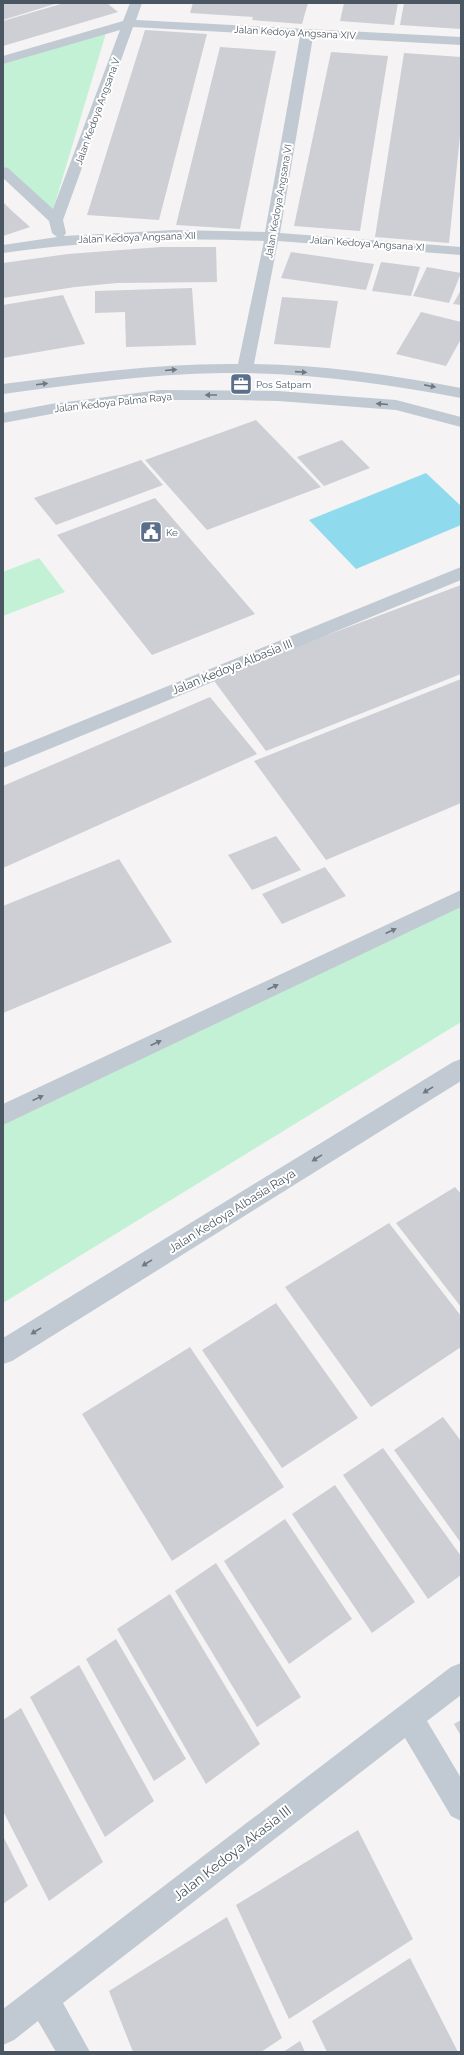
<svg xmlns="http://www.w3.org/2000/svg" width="464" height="2055" viewBox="0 0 464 2055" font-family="Raleway,sans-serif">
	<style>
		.green { fill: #c3f1d5 }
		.water { fill: #90daee }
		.building { fill: #cdcfd5 }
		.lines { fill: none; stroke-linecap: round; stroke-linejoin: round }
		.street { fill: #c1cad2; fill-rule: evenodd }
		.oneway { fill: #6e7983 }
		.labels { text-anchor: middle; stroke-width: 4; stroke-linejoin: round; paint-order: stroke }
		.far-street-label { font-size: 10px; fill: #4a5661; stroke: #fff }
		.far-service-label { font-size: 10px; fill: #4e5e75; stroke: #fff; text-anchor: start }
		.street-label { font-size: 12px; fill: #4a5661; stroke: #fff }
		.near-street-label { font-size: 14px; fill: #4a5661; stroke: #fff }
	</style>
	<rect width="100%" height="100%" fill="#f5f3f3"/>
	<path class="green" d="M106,33L53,210L3,166V60Z
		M39,558L65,592L3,616V572Z
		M461,893V1022L3,1303V1122Z"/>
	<path class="water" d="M426,473L461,506V525L356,569L309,520Z"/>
	<path class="building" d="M3,3H58L3,20Z
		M64,3H107L118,12L3,46V21Z
		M193,3H308L302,24L252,20L253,17L190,13Z
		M344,3H398L394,25L340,21Z
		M404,3H461V29L400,25Z
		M145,30L207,34L159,220L87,215Z
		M220,47L276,51L240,229L176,225Z
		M331,52L388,56L360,231L294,226Z
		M404,53L461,57V126L449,243L375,237Z
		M3,202L11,210L30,227L3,236Z
		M161,247H216L217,282L117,283L75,287L3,298V263L68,254Z
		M291,252L374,264L366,290L281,278Z
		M381,262L420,267L411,296L372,291Z
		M427,267L461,273L449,303L413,296Z
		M192,288L196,345L126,347L125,312L95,313V291Z
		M461,290V305L453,304Z
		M63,295L85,344L3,358V305Z
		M282,297L338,301L330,348L274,344Z
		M421,312L461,322V339L446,366L396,354Z
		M237,378H246L247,385L240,388L234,383Z
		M256,420L321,487L207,530L145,460Z
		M342,440L370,468L324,486L297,457Z
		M141,460L163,485L56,525L34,498Z
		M155,498L255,614L152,655L57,535Z
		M461,585V674L266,751L212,678Z
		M461,679V803L326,860L254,761Z
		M210,697L257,754L3,868V786Z
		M276,836L301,870L252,890L228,855Z
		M119,859L172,942L3,1013V906Z
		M325,867L346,896L282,924L262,894Z
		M455,1187L461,1194V1307L396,1223Z
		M389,1223L461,1316V1347L371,1407L285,1287Z
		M276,1303L358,1418L282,1468L202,1350Z
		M190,1347L284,1487L172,1561L82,1414Z
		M443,1417L461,1441V1543L394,1450Z
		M383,1448L461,1556V1575L428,1599L343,1475Z
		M335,1485L415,1602L372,1633L292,1514Z
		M285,1519L352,1619L289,1664L224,1561Z
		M216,1563L301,1697L257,1727L175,1591Z
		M170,1594L260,1744L206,1784L117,1629Z
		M116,1639L186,1759L154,1781L86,1659Z
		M79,1665L154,1801L105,1837L30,1697Z
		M21,1708L103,1862L49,1901L3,1811V1720Z
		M461,1720V1736L454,1724Z
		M358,1830L413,1939L289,2019L236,1905Z
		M3,1836L28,1886L3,1904Z
		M227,1917L282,2038L261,2052H133L109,1991Z
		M410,1958L458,2052H327L312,2021Z
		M300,2041L305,2052H283Z"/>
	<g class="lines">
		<path class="street" d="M130,3H142L136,20L461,37V45L313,37L280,233L461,247V255L278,241L254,364C323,365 393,375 461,388V398C383,383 303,372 223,373C149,374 76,384 3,394V384C81,374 159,363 238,364L264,241C176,237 90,241 3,253V245L57,237L52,233L49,221L3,178V167L8,168L53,209L120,30L3,64V56L123,21ZM133,27L300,36L265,232L174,230L64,236L66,233L63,220Z
			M160,390L278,391L396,400L461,417V427L396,410L278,401L236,400H160L51,414L3,423V413L51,404Z
			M461,567V580L3,768V753Z
			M461,890V907L3,1125V1104Z
			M461,1059V1081L12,1361L3,1364V1338L453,1062Z
			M461,1663V1695L427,1721L461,1778V1821L451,1816L405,1738L63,2003L90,2052H56L38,2021L14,2040L3,2045V2009L451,1667Z"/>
	</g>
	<defs><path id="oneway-solid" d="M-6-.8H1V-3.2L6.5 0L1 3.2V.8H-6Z"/></defs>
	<g class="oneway">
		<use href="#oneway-solid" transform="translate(171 370) rotate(-5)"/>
		<use href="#oneway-solid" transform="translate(301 372) rotate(4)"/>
		<use href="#oneway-solid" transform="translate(42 384) rotate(-7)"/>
		<use href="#oneway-solid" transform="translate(430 386) rotate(11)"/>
		<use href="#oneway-solid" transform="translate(211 395) rotate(180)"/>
		<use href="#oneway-solid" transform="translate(382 404) rotate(-175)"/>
		<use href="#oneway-solid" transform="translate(391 931) rotate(-25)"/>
		<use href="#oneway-solid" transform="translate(273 987) rotate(-25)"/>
		<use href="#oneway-solid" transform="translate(156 1043) rotate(-25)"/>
		<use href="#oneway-solid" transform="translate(428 1090) rotate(148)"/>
		<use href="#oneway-solid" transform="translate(38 1098) rotate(-25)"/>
		<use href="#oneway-solid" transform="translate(317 1158) rotate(148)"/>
		<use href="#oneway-solid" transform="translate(147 1263) rotate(148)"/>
		<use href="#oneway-solid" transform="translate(36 1331) rotate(148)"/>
	</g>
	<defs>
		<g id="office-square" transform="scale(1.15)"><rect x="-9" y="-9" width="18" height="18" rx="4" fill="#5c6f8a" stroke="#fff"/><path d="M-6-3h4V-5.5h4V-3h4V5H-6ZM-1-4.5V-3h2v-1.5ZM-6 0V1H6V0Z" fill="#fff"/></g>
		<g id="civic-square" transform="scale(1.15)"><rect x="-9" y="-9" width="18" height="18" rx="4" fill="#5c6f8a" stroke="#fff"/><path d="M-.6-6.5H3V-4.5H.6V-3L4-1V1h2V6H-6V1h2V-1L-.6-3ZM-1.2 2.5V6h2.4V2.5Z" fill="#fff"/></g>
	</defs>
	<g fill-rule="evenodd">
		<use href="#office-square" x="241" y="384"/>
		<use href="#civic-square" x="151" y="532"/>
	</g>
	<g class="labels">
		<g class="far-street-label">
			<text transform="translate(295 32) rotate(3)" y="4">Jalan Kedoya Angsana XIV</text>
			<text transform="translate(97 111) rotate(-70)" y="4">Jalan Kedoya Angsana V</text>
			<text transform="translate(278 201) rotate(-80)" y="4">Jalan Kedoya Angsana VI</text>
			<text transform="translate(137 237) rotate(-2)" y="4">Jalan Kedoya Angsana XII</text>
			<text transform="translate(367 243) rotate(4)" y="4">Jalan Kedoya Angsana XI</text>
			<text transform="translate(113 402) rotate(-6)" y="4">Jalan Kedoya Palma Raya</text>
		</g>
		<g class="far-service-label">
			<text x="256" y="388">Pos Satpam</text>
			<text x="166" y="536">Ke</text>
		</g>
		<g class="street-label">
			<text transform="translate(232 667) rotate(-22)" y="4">Jalan Kedoya Albasia III</text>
			<text transform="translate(232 1211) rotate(-32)" y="4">Jalan Kedoya Albasia Raya</text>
		</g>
		<g class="near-street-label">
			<text transform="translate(232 1853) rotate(-38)" y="5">Jalan Kedoya Akasia III</text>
		</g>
	</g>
	<rect width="464" height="2055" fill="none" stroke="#4a5661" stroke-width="8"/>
</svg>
